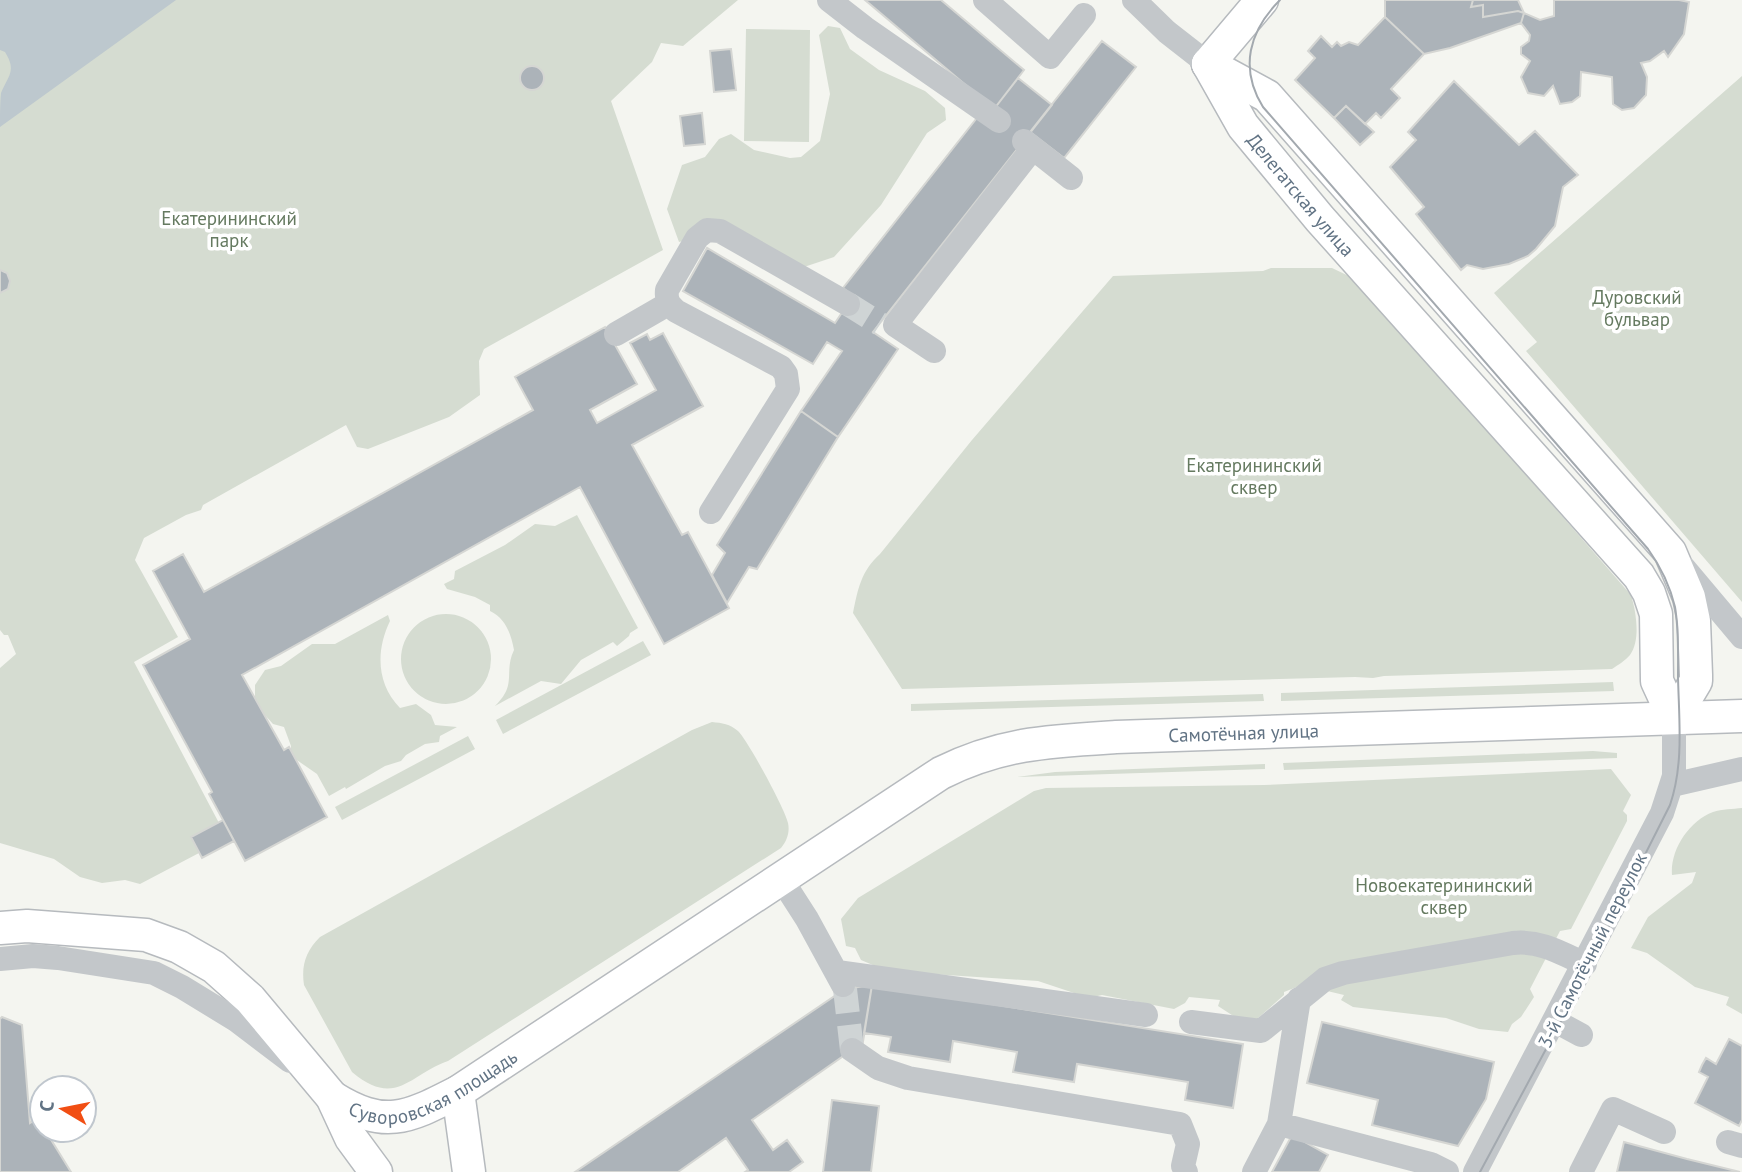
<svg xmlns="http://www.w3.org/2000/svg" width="1742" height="1172" viewBox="0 0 1742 1172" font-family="'PT Sans',sans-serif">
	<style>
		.green { fill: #d5dcd1 }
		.water { fill: #bdc8ce }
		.building { fill: #acb3b9; stroke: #d5d6d3; stroke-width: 2 }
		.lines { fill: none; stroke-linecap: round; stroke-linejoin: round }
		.minor-tunnel { stroke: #cfd4d5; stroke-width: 24; stroke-dasharray: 24 12; stroke-linecap: butt }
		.major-casing { stroke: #b6babe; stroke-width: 35 }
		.minor { stroke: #c3c7ca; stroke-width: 24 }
		.major { stroke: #fff; stroke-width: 32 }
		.tram { stroke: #a3a9af; stroke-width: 2 }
		.labels { text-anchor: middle; stroke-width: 7; stroke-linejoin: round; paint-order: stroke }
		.street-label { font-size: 19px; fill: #617384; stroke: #fff }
		.park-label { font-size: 19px; fill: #657a60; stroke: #fff }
	</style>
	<rect width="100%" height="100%" fill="#f4f5f0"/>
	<path class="green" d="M0,0H738L683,46L661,43L652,62L611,101L663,250L484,349L479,361L480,395L449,417L368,449L357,447L346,425L203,505L201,510L186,515L144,538L135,560L178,637L134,662L219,823L199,853L140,884L125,880L102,883L80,877L54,859L0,843V668L16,654L8,635H4L0,630Z
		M828,26L840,28L850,49L879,70L925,91L945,108L946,120L927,133L881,205L834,257L801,268L772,249L691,239L679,242L667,209L682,165L705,157L719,139L731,134L754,150L790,158L801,157L820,141L830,94L819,35Z
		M746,29L810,30L809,142L744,141Z
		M1742,76V602L1526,351L1537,342L1494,293Z
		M1271,268H1332L1355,279L1631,595C1636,611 1641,640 1630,655C1626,660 1618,665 1612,669L1384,676L1373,678L1355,677L902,689L853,613C858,589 861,571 880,554L972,440L1113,276L1263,271Z
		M577,515L638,628L630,633L629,636L617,646L613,642L581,660L561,684L541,681L495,706C518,684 503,673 514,650C511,633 505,618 490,611V605L475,597L447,589L444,584L454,579L455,571L505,545L535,524L555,526Z
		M401 659a45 45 0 1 1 90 0a45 45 0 1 1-90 0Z
		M388,615L390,621C376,650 376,683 400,708L416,704L431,715L435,725L457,727L440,736L439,742L425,744L406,755L401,761L385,766L346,789L345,787L329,796L317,774L291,756V746L284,727L273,724L255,704V685L265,670L281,666L312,644H335Z
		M643,641L651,655L503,734L496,720Z
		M1613,682L1614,691L1281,701V693Z
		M1263,694L1264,701L911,711V704Z
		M712,722C722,723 730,724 738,731C747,739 785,809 788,823C790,832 787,841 781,848L448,1061C410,1074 396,1109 352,1072L304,985C301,965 306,951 320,937L692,730Z
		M468,736L475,749L342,820L335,807Z
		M1593,751L1617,753V758L1284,770L1283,763Z
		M1265,764V769L1017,777L1055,772Z
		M1611,769L1631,795L1623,811L1627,815V821L1571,929L1560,931L1530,989L1534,997L1521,1017L1512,1024L1508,1032L1479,1029L1446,1018L1353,1007L1341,1000L1344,995L1302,985L1284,992V995L1257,1019H1238L1218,1006L1220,1000L1189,997L1185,1003L1174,1009L1102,995L1089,998L1038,981L887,971L861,960L855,948L846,946L841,919L858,898L1034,791L1046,788L1264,785Z
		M1742,808V1014L1726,1005L1729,997L1695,987L1647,953L1631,948L1648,917L1692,883L1696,872L1672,875C1670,850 1689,821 1713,812C1722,809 1733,809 1742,808Z"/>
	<path class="water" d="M0,0H176L0,127C0,118 0,102 1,93C8,76 17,71 5,52L0,50Z"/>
	<path class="building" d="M865,0H941L1024,70L994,109Z
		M1385,0H1473L1471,7L1483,5V17L1518,11L1524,13L1521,23L1450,48L1424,54L1385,17Z
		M1473,0H1518L1524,13L1518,11L1483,17V5L1471,7Z
		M1554,0H1679L1689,2L1684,34L1668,57L1664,51L1650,61L1641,63L1647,77L1646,95L1634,108L1622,110L1613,104L1612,77L1581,72L1580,96L1572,102L1560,104L1553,86L1544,96L1528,93L1521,77L1530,61L1521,54V47L1529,41L1530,35L1521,23L1524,13L1540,20L1554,16Z
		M1385,17L1424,54L1391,89L1400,98L1381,118L1376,113L1365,124L1346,106L1334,118L1295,80L1315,58L1308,51L1321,36L1332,47L1337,42L1341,46L1349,42L1358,45Z
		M1102,41L1136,67L1064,158L1030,132Z
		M731,49L736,90L714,92L710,51Z
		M520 78a12 12 0 1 1 24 0a12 12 0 1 1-24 0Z
		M1018,78L1052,105L873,332L898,349L838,437L801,411L842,351L827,342L813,364L683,291L707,248L835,323L853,296L843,288L980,114L994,109Z
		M1454,81L1519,145L1535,131L1578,175L1563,187L1555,226L1536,249L1528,256L1509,264L1483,269L1467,265L1461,270L1416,214L1424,207L1390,167L1416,140L1408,132Z
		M1346,106L1374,132L1360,145L1334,118Z
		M702,113L705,144L684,146L680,116Z
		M0,270L7,273L10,281L8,289L0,293Z
		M605,327L637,384L590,410L597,423L656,390L630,343L647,334L650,340L663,333L703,406L632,445L682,535L688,532L729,608L664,644L580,487L242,675L284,750L289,747L327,817L245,861L209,794L212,792L143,665L190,639L153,571L183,554L204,592L533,410L515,377Z
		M801,411L838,437L757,569L749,567L727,603L712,575L725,553L717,545Z
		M223,820L234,841L202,858L191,837Z
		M872,985L1243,1044L1233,1108L1185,1100L1188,1082L1077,1064L1074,1082L1013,1072L1017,1052L953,1041L950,1062L888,1052L891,1037L864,1033Z
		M872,985L862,1048L852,1050L752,1120L773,1150L787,1140L803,1162L789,1172H745L748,1170L726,1138L678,1172H575L845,989Z
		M2,1017L22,1025L30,1123L38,1118L42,1130H45L71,1172H0V1019Z
		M1322,1022L1494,1062L1486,1099L1458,1146L1372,1125L1378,1100L1307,1083Z
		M1729,1039L1742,1046V1120L1739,1126L1695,1103L1708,1077L1699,1072L1702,1065L1706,1058L1716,1064Z
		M832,1100L879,1106L871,1172H823Z
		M1292,1135L1328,1155L1319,1172H1272Z
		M1624,1142L1687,1159L1740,1172H1617Z"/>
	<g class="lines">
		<path class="minor-tunnel" d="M848,304L880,324
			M845,989L852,1050"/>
		<g class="major-casing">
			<g id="major">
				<path d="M1208,64L1267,96L1670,552L1689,597L1694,621L1696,675V681L1674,718"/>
				<path id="s1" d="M1208,64L1243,126L1320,219L1639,576L1649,593L1656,614L1657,681L1674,718"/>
				<path d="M1208,64L1262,0"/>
				<path d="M0,928L27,926L146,935L179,947L214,967L250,999L332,1097L351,1138L376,1172"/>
				<path d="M458,1092L469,1172"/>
				<path id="s2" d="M332,1097C385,1130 407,1118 458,1092L941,773C1001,743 1050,741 1116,737L1742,716"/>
			</g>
		</g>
		<path class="minor" d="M829,0L865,28L999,121
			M985,0L1050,57L1084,15
			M1134,0L1167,32L1208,64
			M1024,141L1071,178
			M616,334L668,304
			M934,351L895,325L1033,148
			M711,512L788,389L786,374L781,367L676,311C668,304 666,300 667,290L697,238L707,230L720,231L848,304
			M1684,568L1742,637
			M1672,785L1742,769
			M780,877L807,919L843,985
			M0,959L33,956L58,958L154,973L182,987L236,1020L290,1061
			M837,972L1146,1015
			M1555,1021L1581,1035
			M1191,1022L1261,1031L1325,979L1343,973L1513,943C1540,940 1561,953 1585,964
			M852,1050L878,1068L908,1078L1180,1124L1188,1144L1183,1166L1186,1172
			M1279,1124L1431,1164L1447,1172
			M1728,1142L1742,1146
			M1254,1172L1279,1124L1299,999
			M1475,1172L1662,813L1674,776V718
			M1581,1172L1613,1109L1664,1132"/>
		<use href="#major" class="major"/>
		<path class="tram" d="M1280,0C1249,31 1239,68 1263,107L1648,549C1661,567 1670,586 1675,607C1679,630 1678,654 1678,677C1679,720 1684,764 1670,805L1560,1023L1480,1172"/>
	</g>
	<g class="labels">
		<g class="street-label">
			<text dy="7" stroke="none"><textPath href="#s1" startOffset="161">Делегатская улица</textPath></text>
			<text dy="7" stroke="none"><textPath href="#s2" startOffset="1022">Самотёчная улица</textPath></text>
			<text transform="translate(1592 950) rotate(-63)" y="7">3-й Самотёчный переулок</text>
			<text dy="7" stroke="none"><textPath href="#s2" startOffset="112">Суворовская площадь</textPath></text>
		</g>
		<g class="park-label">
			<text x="229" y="225">Екатерининский<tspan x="229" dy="22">парк</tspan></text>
			<text x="1637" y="304">Дуровский<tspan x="1637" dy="22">бульвар</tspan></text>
			<text x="1254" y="472">Екатерининский<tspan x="1254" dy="22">сквер</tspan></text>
			<text x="1444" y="892">Новоекатерининский<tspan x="1444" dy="22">сквер</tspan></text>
		</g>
	</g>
	<g transform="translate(63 1109) rotate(280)"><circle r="33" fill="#ffffff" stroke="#c0c7ce" stroke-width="2"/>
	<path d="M0-5L12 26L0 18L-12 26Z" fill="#f14e13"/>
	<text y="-10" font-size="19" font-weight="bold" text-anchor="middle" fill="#617384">С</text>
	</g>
</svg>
